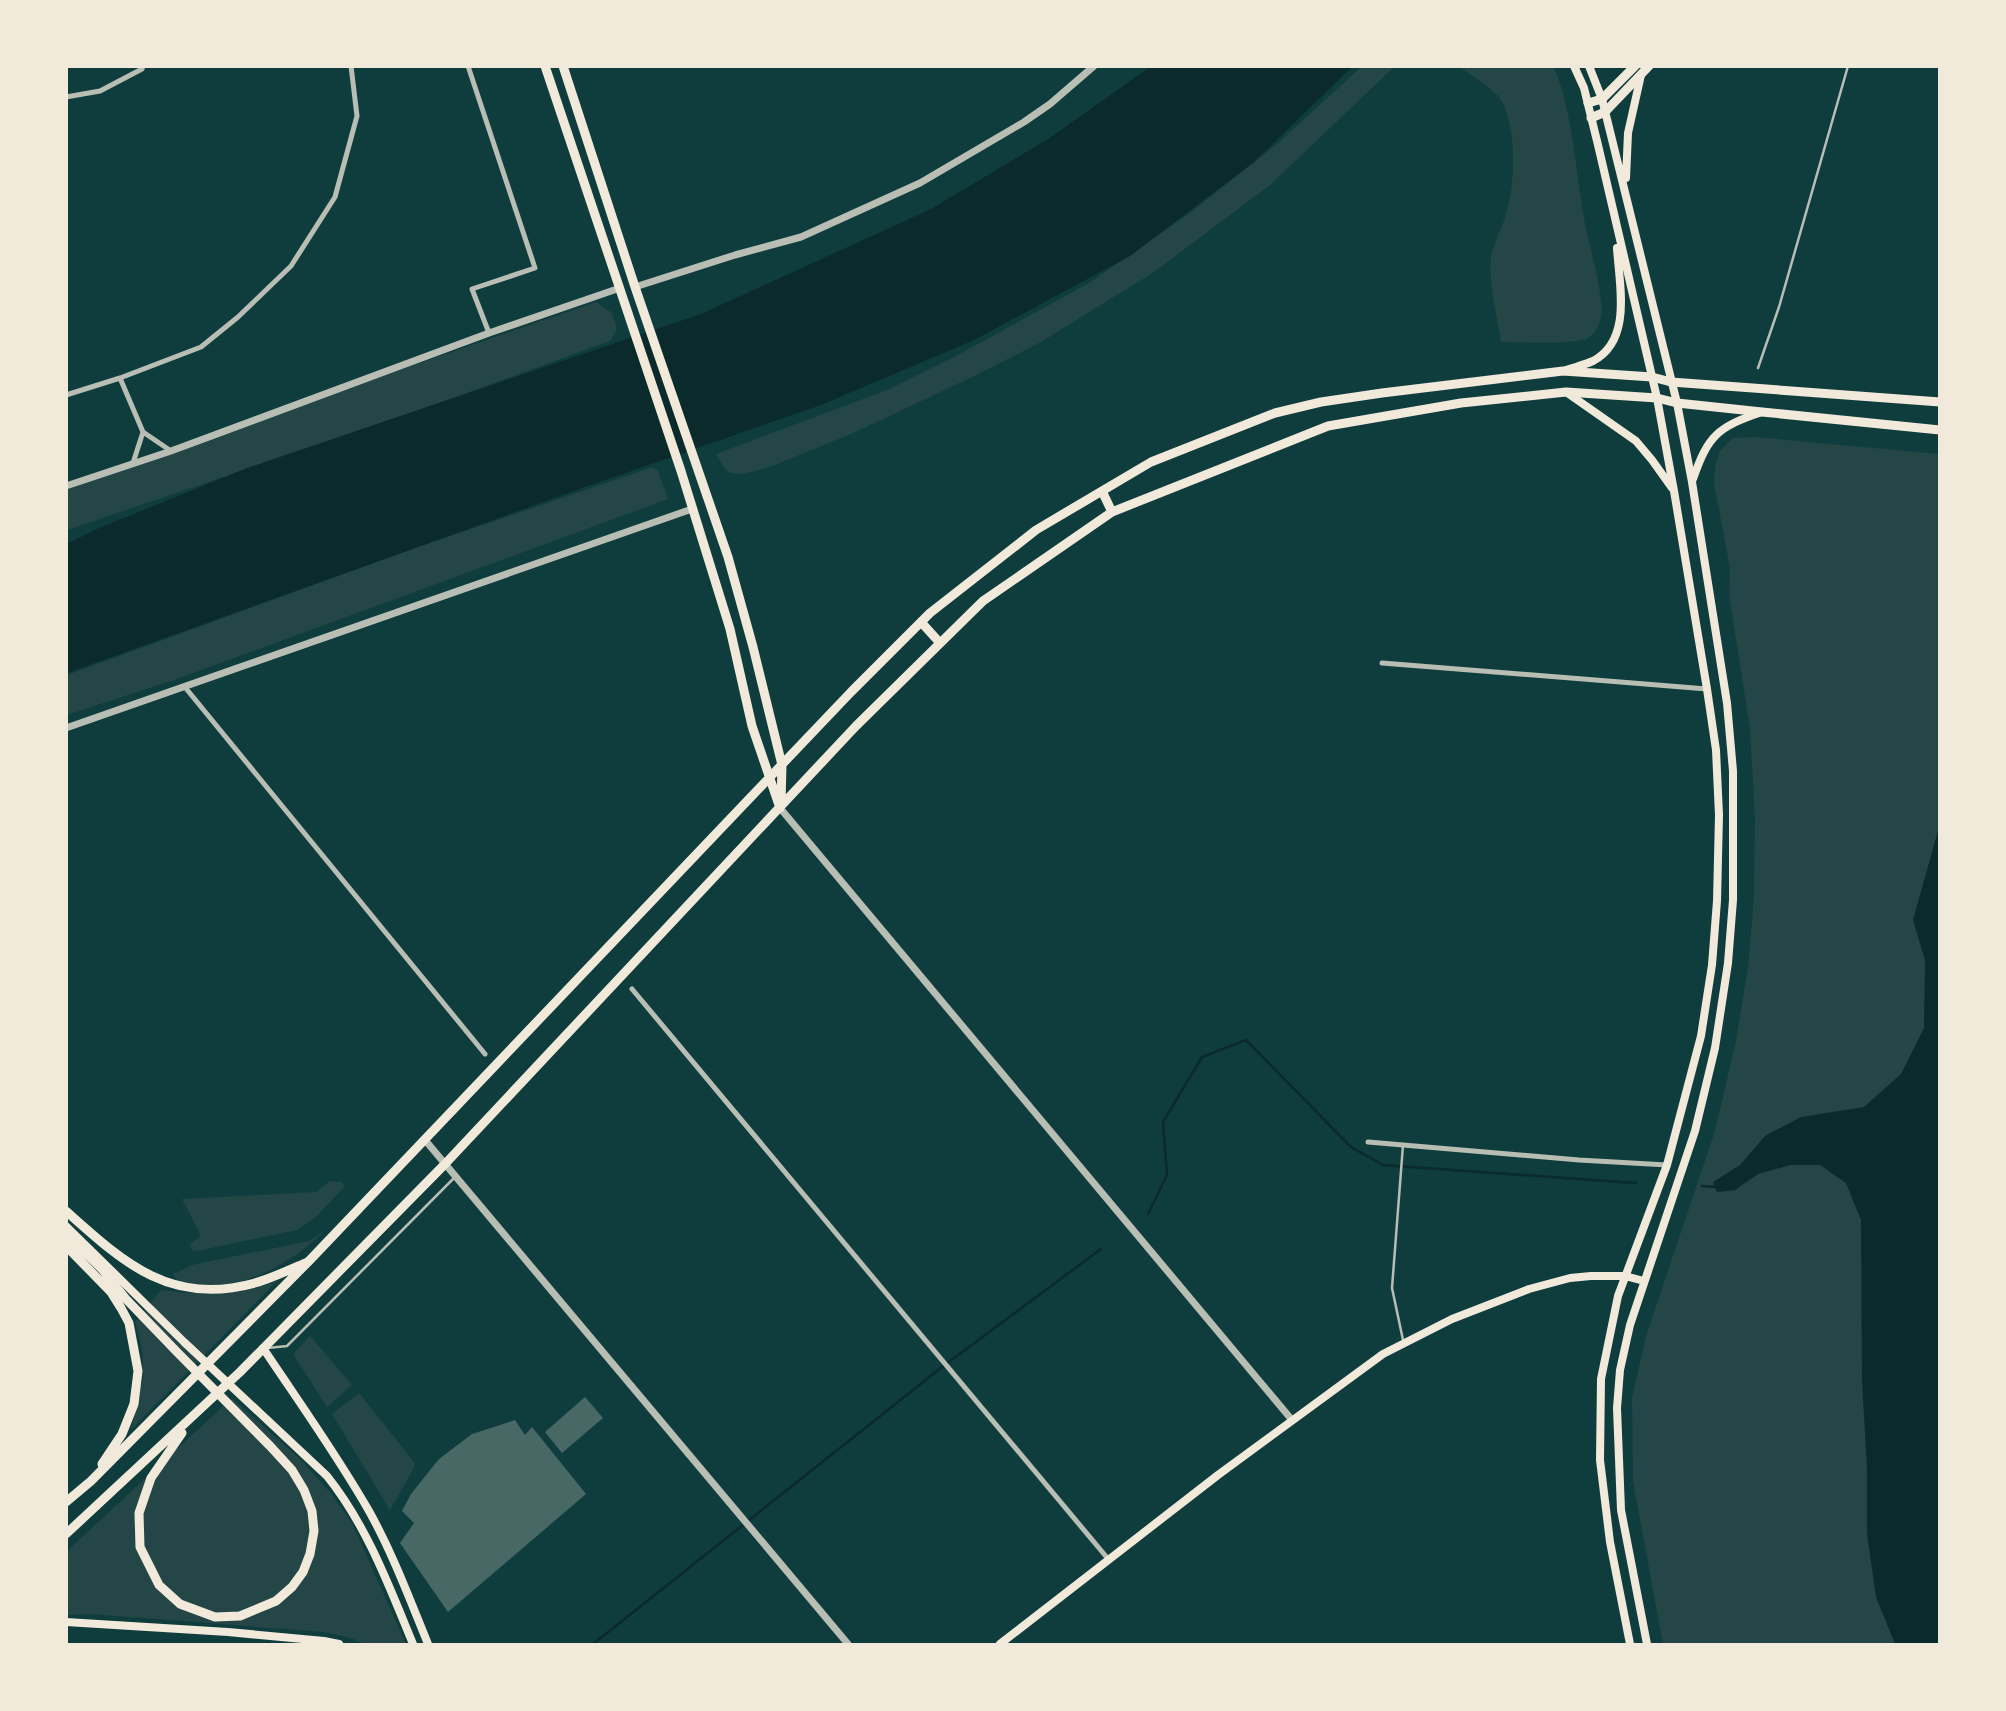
<svg xmlns="http://www.w3.org/2000/svg" width="2006" height="1711" viewBox="0 0 2006 1711" font-family="'Public Sans',sans-serif">
	<style>
		.green { fill: #244646 }
		.water { fill: #0a2a2b }
		.lines { fill: none; stroke-linecap: round; stroke-linejoin: round }
		.stream { stroke: #0a2a2b; stroke-width: 2.5 }
		.building { fill: #486865 }
		.service { stroke: #b8beb3; stroke-width: 2.5 }
		.minor { stroke: #b8beb3; stroke-width: 5 }
		.tertiary { stroke: #b8beb3; stroke-width: 7 }
		.secondary { stroke: #f1e9da; stroke-width: 8 }
		.primary { stroke: #f1e9da; stroke-width: 9 }
	</style>
	<rect width="100%" height="100%" fill="#0f3d3e"/>
	<path class="green" d="M1361,67H1394L1270,185L1154,272L1041,342L970,378L851,434L767,468L743,474L731,473L725,469L716,454L887,390L956,356L1089,283L1190,213L1277,144Z
		M1460,67H1554C1574,117 1575,171 1585,224C1590,250 1599,276 1601,302C1603,315 1600,328 1591,336C1580,346 1519,342 1501,342C1497,316 1488,282 1491,257C1494,241 1503,227 1507,211C1515,181 1518,122 1498,96C1488,85 1472,76 1460,67Z
		M596,302L612,313L617,329L610,341L395,419L67,530V490L164,452Z
		M1755,437L1939,454V1644H1663L1633,1482L1632,1398L1646,1336L1715,1131L1736,1041L1748,967L1754,898L1755,818L1750,729L1729,594L1730,568L1714,483L1715,467L1720,451L1733,438Z
		M653,467L658,471L668,499L177,679L67,715V675L418,547Z
		M330,1181L341,1182L345,1186L315,1218L297,1230L197,1251L192,1250L190,1244L201,1236L182,1199L316,1192Z
		M324,1231C293,1263 244,1290 198,1285C191,1285 183,1281 176,1279L173,1274L192,1265L309,1241Z
		M277,1281L131,1430L143,1377L142,1349L135,1322L161,1290C206,1295 233,1298 277,1281Z
		M310,1336L352,1385L327,1407L293,1354Z
		M359,1393L414,1462V1468L390,1510L332,1414Z
		M232,1398L301,1460L330,1492L352,1523L406,1644H364L351,1638L323,1632L91,1614L67,1615V1551Z"/>
	<path class="water" d="M1150,67H1352L1254,162L1130,256L974,340L821,405L571,492L67,673V544L97,529L247,468L701,314L931,209L1048,139Z
		M1939,827V1644H1895L1876,1597L1867,1534V1468L1862,1381L1861,1220L1846,1183L1820,1165H1790L1758,1174L1735,1190L1717,1192L1713,1182L1740,1165L1765,1136L1801,1117L1864,1107L1901,1074L1924,1028L1925,960L1913,920Z"/>
	<g class="lines">
		<path class="stream" d="M1702,1186L1716,1187
			M1148,1214L1167,1175L1163,1122L1202,1057L1246,1040L1351,1147L1383,1165L1636,1183
			M593,1644L942,1367L1101,1249"/>
	</g>
	<path class="building" d="M585,1397L603,1418L562,1453L545,1432Z
		M515,1420L525,1435L532,1427L586,1494L448,1612L400,1543L414,1523L402,1511L411,1494L439,1459L472,1434Z"/>
	<g class="lines">
		<path class="service" d="M1758,368L1779,307L1848,66
			M1403,1145L1392,1288L1403,1340
			M268,1348L287,1346L454,1178"/>
		<path class="minor" d="M468,66L535,268L472,289L489,333
			M66,97L100,91L142,69L143,66
			M120,378L143,432
			M66,395L120,378L201,347L238,317L291,266L335,197L357,116L351,66
			M133,463L143,432L171,451
			M1382,663L1707,689
			M184,686L485,1054
			M632,989L1109,1560
			M1368,1142L1579,1160L1667,1165"/>
		<path class="tertiary" d="M635,287L735,255L801,237L920,183L1024,122L1050,104L1094,66
			M66,486L171,451L489,333L620,288
			M66,728L692,509
			M780,808L1292,1420
			M425,1140L848,1644"/>
		<path class="secondary" d="M1574,66L1584,88L1598,145L1657,398L1674,491L1707,689L1716,750L1719,815L1717,901L1712,965L1701,1036L1667,1165L1618,1296L1601,1379L1600,1460L1610,1542L1630,1644
			M1589,66L1602,99L1677,403L1692,482L1727,703L1733,771V900L1728,963L1715,1048L1695,1131L1630,1325L1620,1370L1617,1408L1621,1510L1647,1644
			M1626,178L1628,133L1641,75
			M1566,370C1575,367 1584,365 1593,361C1633,340 1619,284 1617,248
			M1566,392L1636,441L1652,460L1672,488
			M1693,479C1708,436 1717,427 1762,412
			M66,1226L184,1342L327,1476C367,1526 389,1586 413,1644
			M263,1348C299,1402 337,1455 369,1511C393,1554 410,1600 428,1644
			M66,1622L228,1632L324,1641L339,1644
			M1000,1644L1218,1475L1383,1354L1452,1319L1529,1289L1570,1278L1591,1276H1625L1644,1281"/>
		<path class="primary" d="M545,66L681,471L730,629L752,726L780,808
			M563,66L635,287L728,557L753,647L782,765L781,803
			M1588,103L1602,99L1635,66
			M1591,118L1605,112L1649,66
			M1102,491L1112,512
			M921,622L940,643
			M66,1211C125,1264 171,1306 255,1283C272,1278 289,1270 305,1263
			M66,1234L102,1269L126,1299L177,1352L270,1446L292,1470L304,1490L312,1511L314,1531L310,1554L303,1572L292,1587L276,1601L240,1616L215,1617L180,1604L159,1585L140,1547L139,1513L151,1478L182,1433
			M66,1246L111,1292L121,1308L129,1323L138,1371L134,1404L122,1434L102,1464
			M66,1502L91,1481L309,1261L851,692L930,613L1036,530L1151,462L1275,413L1321,402L1382,393L1563,371L1652,377L1671,382L1940,402
			M66,1534L240,1372L445,1164L856,726L983,601L1112,512L1328,426L1461,403L1566,392L1657,398L1677,403L1762,412L1940,430"/>
	</g>
	<rect width="2006" height="1711" fill="none" stroke="#f1e9da" stroke-width="136"/>
</svg>
